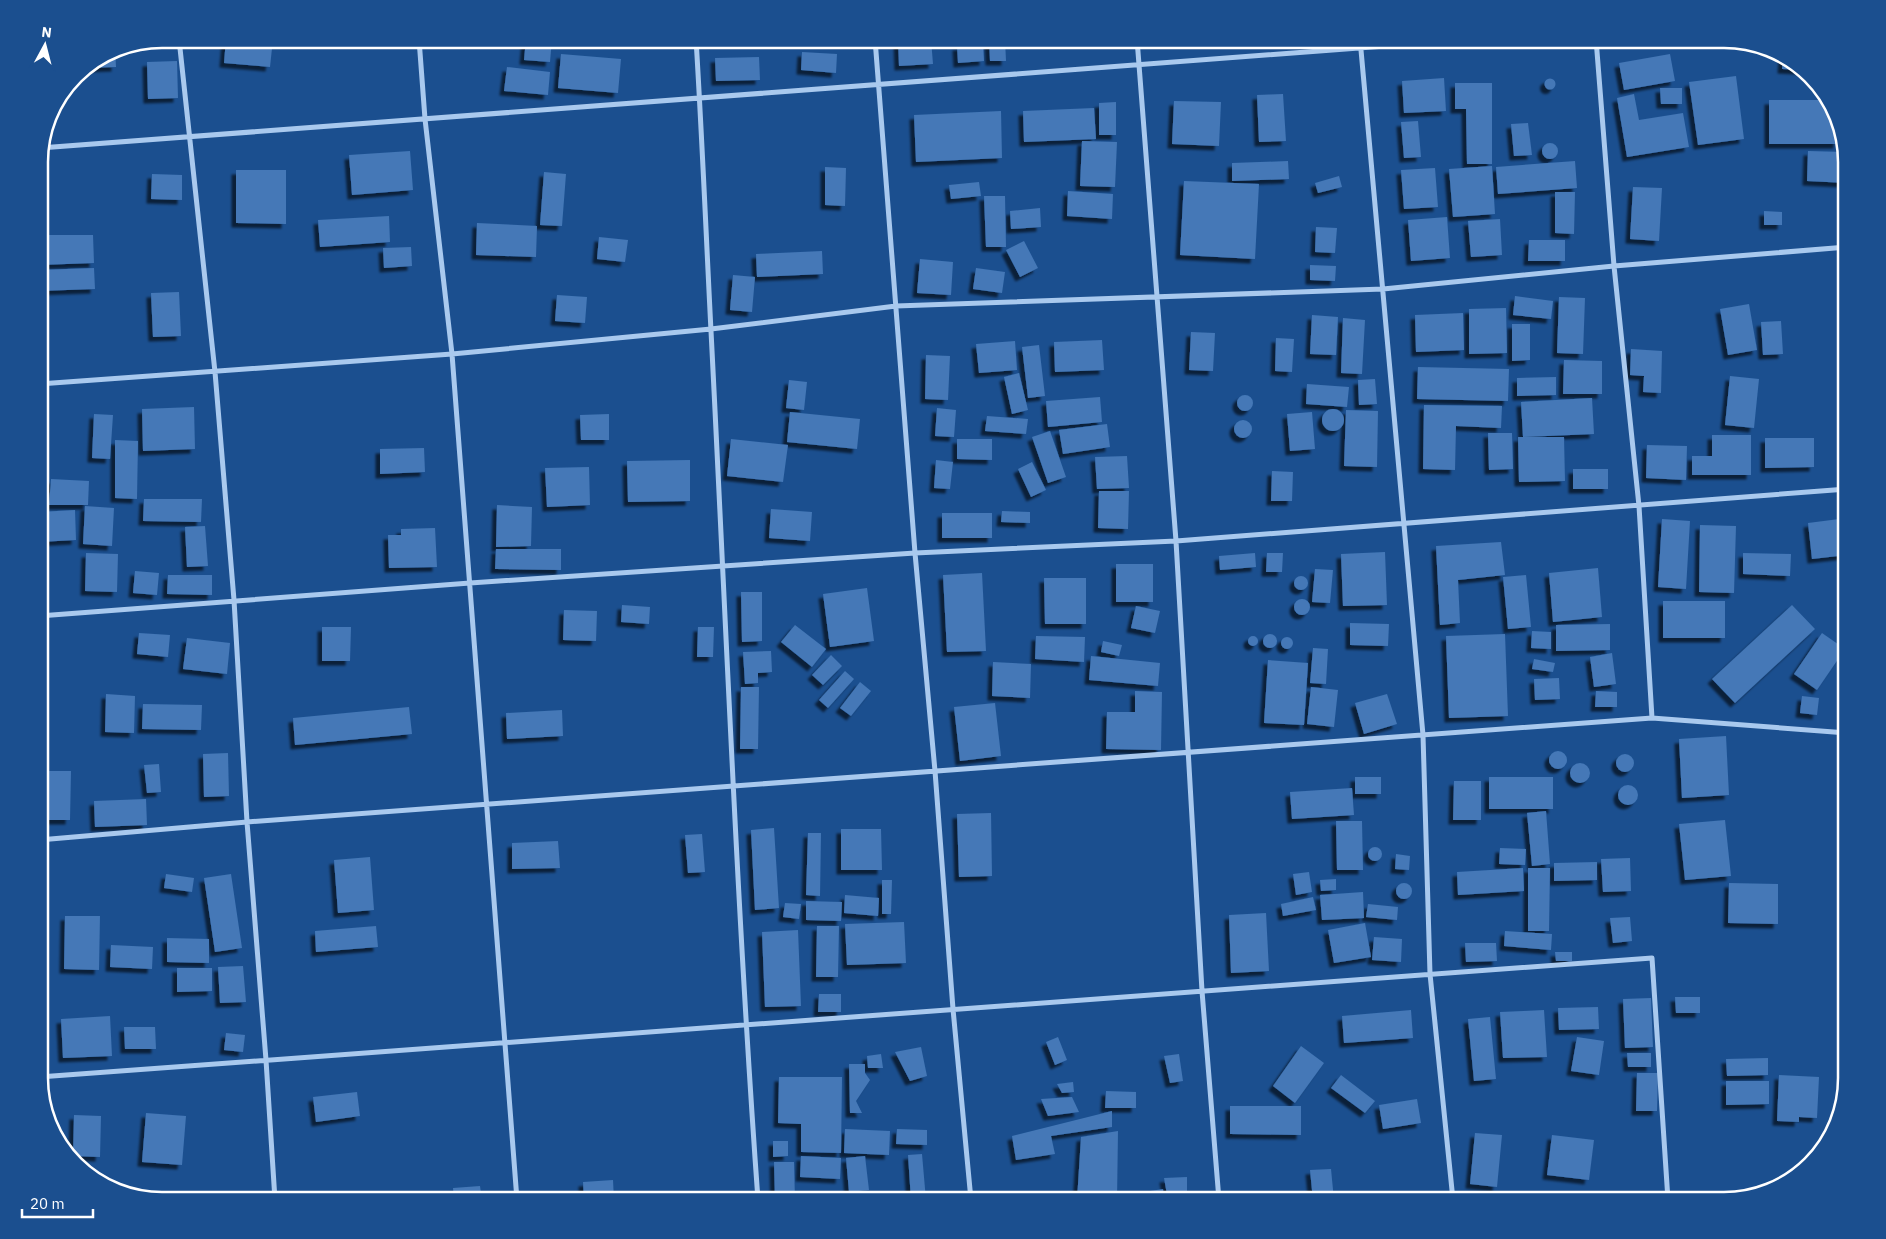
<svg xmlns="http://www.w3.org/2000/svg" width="1886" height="1239" viewBox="0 0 1886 1239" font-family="'IBM Plex Sans',sans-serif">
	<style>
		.building { fill: #4478b7; filter: url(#shadow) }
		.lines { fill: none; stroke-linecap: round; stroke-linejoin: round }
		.street { stroke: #a9c9ee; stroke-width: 5 }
		.rim { fill: none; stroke: #fff; stroke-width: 2.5 }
	</style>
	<defs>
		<filter id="shadow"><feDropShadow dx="-4.5" dy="4.5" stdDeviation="1" flood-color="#0009"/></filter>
	</defs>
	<rect width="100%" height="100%" fill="#1b4f8f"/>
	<path class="building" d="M226,39H273L270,67L224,63Z
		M526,39H552L550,62L524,60Z
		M710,39H742V40L711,43Z
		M898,39H931L933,64L899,66Z
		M989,39H1005L1006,61H990Z
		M983,44L984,61L958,63L957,46Z
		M115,48L116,67L85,68Z
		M802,52L837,54L836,73L801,70Z
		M561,54L621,59L618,93L558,88Z
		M1670,54L1675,81L1624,90L1619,63Z
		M1783,56L1792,59L1803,70L1782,69Z
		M759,57L760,80L716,81L715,58Z
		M177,61L178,98L148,99L147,62Z
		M507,67L550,72L548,95L504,91Z
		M1736,76L1744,139L1698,145L1689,82Z
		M1444,78L1446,111L1404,113L1402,81Z
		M1544.5 84a5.5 5.5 0 1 1 11 0a5.5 5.5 0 1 1-11 0Z
		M1455,83H1492V164H1467L1466,109H1455Z
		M1660,88H1682V104H1661Z
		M1283,94L1286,141L1259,142L1257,95Z
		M1634,94L1639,120L1683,113L1689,147L1627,157L1617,98Z
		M1769,100H1831L1838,127V144H1769Z
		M1174,101L1221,102L1219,146L1172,144Z
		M1116,102V135H1099V103Z
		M1094,108L1096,139L1024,142L1023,111Z
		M1001,111L1002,158L916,162L914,115Z
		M1418,121L1421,157L1404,158L1401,122Z
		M1528,123L1532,155L1514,156L1511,124Z
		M1082,141L1117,142L1115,187L1080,186Z
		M1542 151a8 8 0 1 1 16 0a8 8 0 1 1-16 0Z
		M410,151L413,190L352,195L349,155Z
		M1808,151L1845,152L1847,162V183L1807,181Z
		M1288,161L1289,179L1232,181V163Z
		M1575,161L1577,188L1498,194L1496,167Z
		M1492,166L1495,214L1453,217L1449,169Z
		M825,167L846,168L845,206L825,205Z
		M1435,168L1438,207L1404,209L1401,170Z
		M236,170H286V224L236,223Z
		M544,172L566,174L562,226L540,225Z
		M152,174L182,175V200L151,199Z
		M1339,176L1342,187L1318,193L1315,183Z
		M1184,181L1259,184L1255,259L1180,255Z
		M979,182L981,196L951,199L949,185Z
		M1633,187L1662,188L1659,241L1630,239Z
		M1068,191L1113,194L1112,219L1067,216Z
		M1555,192H1575L1574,234L1555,233Z
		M984,196H1005L1006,247H986Z
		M1040,208L1041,227L1011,229L1010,211Z
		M1764,211L1782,212V225H1764Z
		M389,216L390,242L320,247L318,220Z
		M1447,217L1450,258L1411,261L1408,220Z
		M1500,219L1502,255L1471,257L1468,221Z
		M477,223L537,226L536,257L476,255Z
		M1316,227L1337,228L1335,253L1315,252Z
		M39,235H93L94,263L39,265Z
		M599,237L628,240L625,262L597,259Z
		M1529,240H1565V261H1528Z
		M1024,241L1038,268L1020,277L1006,250Z
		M411,247L412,266L384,268L383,248Z
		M822,251L823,274L757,277L756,254Z
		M920,259L953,262L951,295L917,293Z
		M1310,265L1336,266L1335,281L1310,280Z
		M94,268L95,289L39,291V270Z
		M976,268L1005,272L1002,293L973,289Z
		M733,275L755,277L752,312L730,310Z
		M179,292L181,336L153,337L151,293Z
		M557,295L587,297L585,323L555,321Z
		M1515,296L1553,301L1551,319L1513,315Z
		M1559,297L1585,298L1583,354L1557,353Z
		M1749,304L1757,350L1728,355L1720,309Z
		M1506,308L1507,353L1469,354V309Z
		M1463,313L1464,350L1416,352L1415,315Z
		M1312,315L1338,317L1336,355L1310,354Z
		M1343,318L1365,320L1362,374L1341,373Z
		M1781,321L1783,354L1763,355L1761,322Z
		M1512,324H1530V360L1512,361Z
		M1191,332L1215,333L1213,371L1189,370Z
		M1276,338L1294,339L1292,372L1275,371Z
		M1102,340L1104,370L1055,372L1054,342Z
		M1015,341L1017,370L979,373L976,344Z
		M1039,345L1045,396L1028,398L1022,347Z
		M1631,349L1662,351L1661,393L1643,392L1644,376L1630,375Z
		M926,355L950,356L948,400L925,399Z
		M1564,360L1602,361V394H1563Z
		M1418,367L1509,369L1508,401L1417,399Z
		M1019,373L1028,410L1012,414L1004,377Z
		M1730,376L1759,379L1754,428L1725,425Z
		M1556,377V395L1517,396V378Z
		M1375,379L1377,404L1359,405L1358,380Z
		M789,380L807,382L804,410L786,408Z
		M1307,384L1349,387L1347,407L1306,404Z
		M1237 403a8 8 0 1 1 16 0a8 8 0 1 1-16 0Z
		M1100,397L1102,422L1048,427L1046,401Z
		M1592,398L1594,434L1523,437L1521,402Z
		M1424,405L1502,406L1501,428L1456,426L1455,470L1423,469Z
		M194,407L195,449L143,451L142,409Z
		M937,408L956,410L954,437L935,436Z
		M1322 420a11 11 0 1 1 22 0a11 11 0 1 1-22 0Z
		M1346,410L1378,411L1377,467L1344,466Z
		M790,412L860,419L857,449L787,442Z
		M1312,412L1315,449L1290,451L1287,414Z
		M94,414L113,415L110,459L92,458Z
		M609,414V440H581L580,415Z
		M987,416L1028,419L1026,434L985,431Z
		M1234 429a9 9 0 1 1 18 0a9 9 0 1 1-18 0Z
		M1107,424L1110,447L1063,454L1059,430Z
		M1050,431L1066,477L1048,483L1032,437Z
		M1488,433H1512L1513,469L1489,470Z
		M1712,435H1751V475H1692V456H1712Z
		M1518,437H1564L1565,481L1519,482Z
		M1765,438H1814V467L1765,468Z
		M731,439L788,445L783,482L727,476Z
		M957,439H992V460L957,459Z
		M115,440L138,441L137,499L115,498Z
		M1647,445L1687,446L1686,480L1646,478Z
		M424,448L425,472L380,474V449Z
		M1127,456L1129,488L1097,489L1095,457Z
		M690,460V501L628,502L627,461Z
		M936,460L953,462L950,489L934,488Z
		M1032,462L1046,490L1031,497L1018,469Z
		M589,467L590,505L547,507L545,468Z
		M1573,469H1608V489H1573Z
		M1272,471L1293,472L1292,501H1271Z
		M51,479L89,481L88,505H49Z
		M1099,491H1129L1128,529L1098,528Z
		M144,499H202L201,522L143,521Z
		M497,505L532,507L531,546L496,547Z
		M85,506L114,508L112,546L83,544Z
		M771,509L812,512L810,541L769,538Z
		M75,510L76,540L39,542V512Z
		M1002,511L1030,512V523L1001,522Z
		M942,513H992V538H942Z
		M1847,518V555L1812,559L1808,523Z
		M1662,519L1690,521L1686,589L1658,587Z
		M1700,525L1736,526L1734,593L1699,592Z
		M205,526L208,566L187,567L185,527Z
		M435,528L437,567L389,568L388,535H401V529Z
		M1501,542L1505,575L1458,580L1460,623L1440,625L1436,546Z
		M496,549H561V570L495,569Z
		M1385,552L1387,605L1343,606L1341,554Z
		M86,553L118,554L117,592L85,591Z
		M1255,553L1256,567L1220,570L1219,556Z
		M1267,553H1283L1282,572H1266Z
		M1743,553L1791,554L1790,576L1743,574Z
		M1116,564H1153V602H1116Z
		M1598,568L1602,617L1553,622L1549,573Z
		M1315,569L1333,570L1330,603L1312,602Z
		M135,571L159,573L157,595L133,593Z
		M982,573L986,651L947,652L943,575Z
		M168,575H212V595L167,594Z
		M1526,575L1531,627L1508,629L1503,577Z
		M1294 583a7 7 0 1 1 14 0a7 7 0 1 1-14 0Z
		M1044,578H1086V624H1045Z
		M867,588L874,641L830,647L823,594Z
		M741,592H762V641L742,642Z
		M1294 607a8 8 0 1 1 16 0a8 8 0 1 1-16 0Z
		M1663,601H1725V638H1663Z
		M622,605L650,607L649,624L621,622Z
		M1792,605L1815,629L1735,703L1712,679Z
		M1136,606L1160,611L1155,633L1131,628Z
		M564,610L597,611L596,641L563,640Z
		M1350,623L1389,624L1388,646L1350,645Z
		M1610,624V650L1556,651V625Z
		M795,625L826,649L812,667L781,642Z
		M322,627H351L350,661H322Z
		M698,627H714L713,657H697Z
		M1532,631L1551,632V649L1531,648Z
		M139,633L170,635L168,657L137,654Z
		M1822,633L1845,649L1817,690L1794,674Z
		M1505,634L1508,716L1449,718L1446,636Z
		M1263 641a7 7 0 1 1 14 0a7 7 0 1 1-14 0Z
		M1036,636L1085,637L1084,662L1035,659Z
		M1248 641a5 5 0 1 1 10 0a5 5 0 1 1-10 0Z
		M1281 643a6 6 0 1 1 12 0a6 6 0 1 1-12 0Z
		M187,638L230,643L227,674L183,669Z
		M1103,641L1122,645L1119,656L1101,652Z
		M1313,648L1328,649L1326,684L1310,683Z
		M771,651L772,672L758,673V683L745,684L743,652Z
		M1612,653L1616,684L1594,687L1590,657Z
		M831,655L842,666L823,685L812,675Z
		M1091,656L1160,663L1158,686L1089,680Z
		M1534,659L1555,663L1553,672L1532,669Z
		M1268,660L1308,663L1304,725L1264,723Z
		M993,662L1031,664L1030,698L992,696Z
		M845,671L854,679L828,708L819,700Z
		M1559,678L1560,699L1535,700L1534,679Z
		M860,682L871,691L851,716L840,708Z
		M741,687H759L758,749H740Z
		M1311,687L1338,690L1334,727L1307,724Z
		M1135,691L1162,692L1161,750L1106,749L1107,712H1135Z
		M1596,691L1617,692V707H1595Z
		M106,694L135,696L134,733L105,732Z
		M1387,694L1397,724L1364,734L1355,703Z
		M1802,696L1819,698L1817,715L1800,713Z
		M995,703L1001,756L960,761L954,707Z
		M143,704L202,705L201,730L142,729Z
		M409,707L412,734L295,745L293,718Z
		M562,710L563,736L507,739L506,713Z
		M1726,736L1729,795L1682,798L1679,739Z
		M1549 760a9 9 0 1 1 18 0a9 9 0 1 1-18 0Z
		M228,753L229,796L204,797L203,754Z
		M1616 763a9 9 0 1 1 18 0a9 9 0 1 1-18 0Z
		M1570 773a10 10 0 1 1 20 0a10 10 0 1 1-20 0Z
		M159,764L161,792L147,793L144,765Z
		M49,771H71L70,820H49Z
		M1355,777H1381V794H1355Z
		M1489,777H1553V809H1489Z
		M1454,781H1481V820H1453Z
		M1618 795a10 10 0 1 1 20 0a10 10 0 1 1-20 0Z
		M1352,788L1354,815L1292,819L1290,792Z
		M146,799L147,825L95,827L94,801Z
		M1546,811L1550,864L1532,866L1527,813Z
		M991,813L992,876L959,877L957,814Z
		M1725,820L1731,876L1685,880L1679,824Z
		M1336,821H1362L1363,870H1337Z
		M774,828L779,908L755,910L751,830Z
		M841,829H881L882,870H841Z
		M808,833H821L820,896L806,895Z
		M702,834L705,872L688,873L685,835Z
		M558,841L560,868L512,869V843Z
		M1368 854a7 7 0 1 1 14 0a7 7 0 1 1-14 0Z
		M1500,848L1526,849L1525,865L1499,864Z
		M1396,854L1410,856L1409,870L1395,869Z
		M370,857L374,910L338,913L334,860Z
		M1630,858L1631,891L1603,892L1601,859Z
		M1597,862V880L1554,881V863Z
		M1523,868L1524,891L1458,895L1457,872Z
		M1528,868H1550L1549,931H1528Z
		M1309,872L1312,892L1296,895L1293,874Z
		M166,874L194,878L192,892L164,888Z
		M231,874L242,948L215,952L204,878Z
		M1336,879V890L1321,891L1320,880Z
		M882,880H892L891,914H882Z
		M1396 891a8 8 0 1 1 16 0a8 8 0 1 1-16 0Z
		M1729,883L1778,884V924L1728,923Z
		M1363,892L1364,918L1322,920L1320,895Z
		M845,895L879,898L878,916L844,913Z
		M1313,897L1316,910L1283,916L1281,904Z
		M806,901L842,902L841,921L806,920Z
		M785,903L801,904L799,919L783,917Z
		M1368,904L1398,907L1397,920L1366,917Z
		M1266,913L1269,971L1231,973L1229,915Z
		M65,916H100L99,970L64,969Z
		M1630,917L1632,941L1613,943L1610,918Z
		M904,922L906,963L847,965L845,924Z
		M1365,923L1371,957L1334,963L1328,930Z
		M376,926L378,947L316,952L315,931Z
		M817,926H839L838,977H816Z
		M798,930L801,1006L765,1007L762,932Z
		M1505,931L1552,934L1551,950L1504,946Z
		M1374,937L1402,939L1401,962L1372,960Z
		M167,938L209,939V963L167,962Z
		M1465,943H1496L1497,961L1466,962Z
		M111,945L153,947L152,969L110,967Z
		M1555,952H1572V961H1556Z
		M243,966L246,1002L220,1003L218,967Z
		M177,968H212V991L177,992Z
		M819,994H841V1012H818Z
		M1675,997H1700V1013H1676Z
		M1651,998L1653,1047L1625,1048L1623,999Z
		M1598,1007L1599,1029L1559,1030L1558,1008Z
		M1411,1010L1413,1038L1344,1043L1342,1016Z
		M1544,1010L1547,1057L1503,1058L1500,1012Z
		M110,1016L112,1056L63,1058L61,1019Z
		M1490,1017L1496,1079L1474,1081L1468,1019Z
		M124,1027H155L156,1049H125Z
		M226,1033L245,1035L243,1052L224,1050Z
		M1058,1037L1067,1060L1055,1065L1046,1042Z
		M1577,1037L1604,1041L1599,1075L1571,1071Z
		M1301,1046L1324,1063L1295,1103L1273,1086Z
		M921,1047L927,1076L910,1081L895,1052Z
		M1627,1053H1651V1067H1628Z
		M881,1054L883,1068H868L867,1056Z
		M1179,1054L1183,1081L1170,1083L1164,1056Z
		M1768,1058V1075L1727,1076L1726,1059Z
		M849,1064H865V1073L870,1080L856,1101L862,1113H850Z
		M1637,1073H1658L1657,1111H1636Z
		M1341,1075L1375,1101L1365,1113L1331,1088Z
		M1779,1075L1819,1077L1817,1118L1799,1117V1122L1777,1121Z
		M779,1077H842L841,1153L801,1152V1124L778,1123Z
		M1726,1081H1769V1104L1726,1105Z
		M1073,1082L1074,1092L1062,1093L1057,1084Z
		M1106,1091L1136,1092V1108H1105Z
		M357,1092L360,1116L316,1122L313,1097Z
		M1072,1097L1079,1112L1048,1116L1041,1099Z
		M1417,1099L1421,1123L1383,1129L1379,1105Z
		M1230,1106H1301V1135L1230,1134Z
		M1112,1111V1127L1051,1136L1055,1154L1016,1160L1012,1136Z
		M146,1113L186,1116L182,1165L142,1162Z
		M74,1115L101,1116L100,1157L73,1156Z
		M845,1129L890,1131L889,1155L844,1153Z
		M897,1129L927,1130V1145L896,1144Z
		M1118,1131L1117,1200H1077L1081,1137Z
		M1475,1133L1502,1135L1497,1187L1470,1184Z
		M1552,1135L1594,1140L1589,1180L1547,1175Z
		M773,1141H788V1156L773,1157Z
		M922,1154L926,1200H911L908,1155Z
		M801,1156L841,1158L840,1179L800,1177Z
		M865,1156L869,1190L849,1192L846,1158Z
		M774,1162H794L795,1200H775Z
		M1331,1169L1334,1200H1313L1310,1170Z
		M1187,1177V1200H1168L1164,1178Z
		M613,1180L614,1200H584L583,1182Z
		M480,1186L482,1200H454L453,1188Z
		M1163,1189L1164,1200H1138L1137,1193Z
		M406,1193L407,1200H373L372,1197Z
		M849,1197L876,1199V1200H849Z"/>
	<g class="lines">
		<path class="street" d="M179,39L215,372L234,600L247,822L266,1060L275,1200
			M419,39L425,119L452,354L517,1200
			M696,39C702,136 706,233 711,331C726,621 737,911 758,1200
			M875,39L915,553L935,771L953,1009L971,1200
			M1137,39L1176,541L1202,991L1219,1200
			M1360,39L1423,735L1430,974L1453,1200
			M1596,39L1614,266L1639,506L1652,718
			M40,148L1478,39
			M39,384L452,354L711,329L896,306L1383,289L1614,266L1847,247
			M39,616L470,583L915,553L1176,541L1847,489
			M39,840L247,822L1652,718L1847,733
			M39,1077L1652,958L1668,1200
			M1709,1200L1733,1198"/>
	</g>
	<path d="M0 0H1886V1239H0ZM162 48H1724A114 114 0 0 1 1838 162V1078A114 114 0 0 1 1724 1192H162A114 114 0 0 1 48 1078V162A114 114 0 0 1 162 48Z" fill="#1b4f8f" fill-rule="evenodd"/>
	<path class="rim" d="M162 48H1724A114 114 0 0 1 1838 162V1078A114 114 0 0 1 1724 1192H162A114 114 0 0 1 48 1078V162A114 114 0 0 1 162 48Z"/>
	<g transform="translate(45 45) rotate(7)" stroke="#1b4f8f" stroke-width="4" paint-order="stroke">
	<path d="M0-4L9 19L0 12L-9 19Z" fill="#ffffff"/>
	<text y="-8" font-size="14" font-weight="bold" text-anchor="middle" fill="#ffffff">N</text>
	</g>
	<path d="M22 1209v8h71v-8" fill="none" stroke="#ffffff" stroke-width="2.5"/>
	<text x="30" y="1209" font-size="15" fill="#ffffff" stroke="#1b4f8f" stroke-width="4" paint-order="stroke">20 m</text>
</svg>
